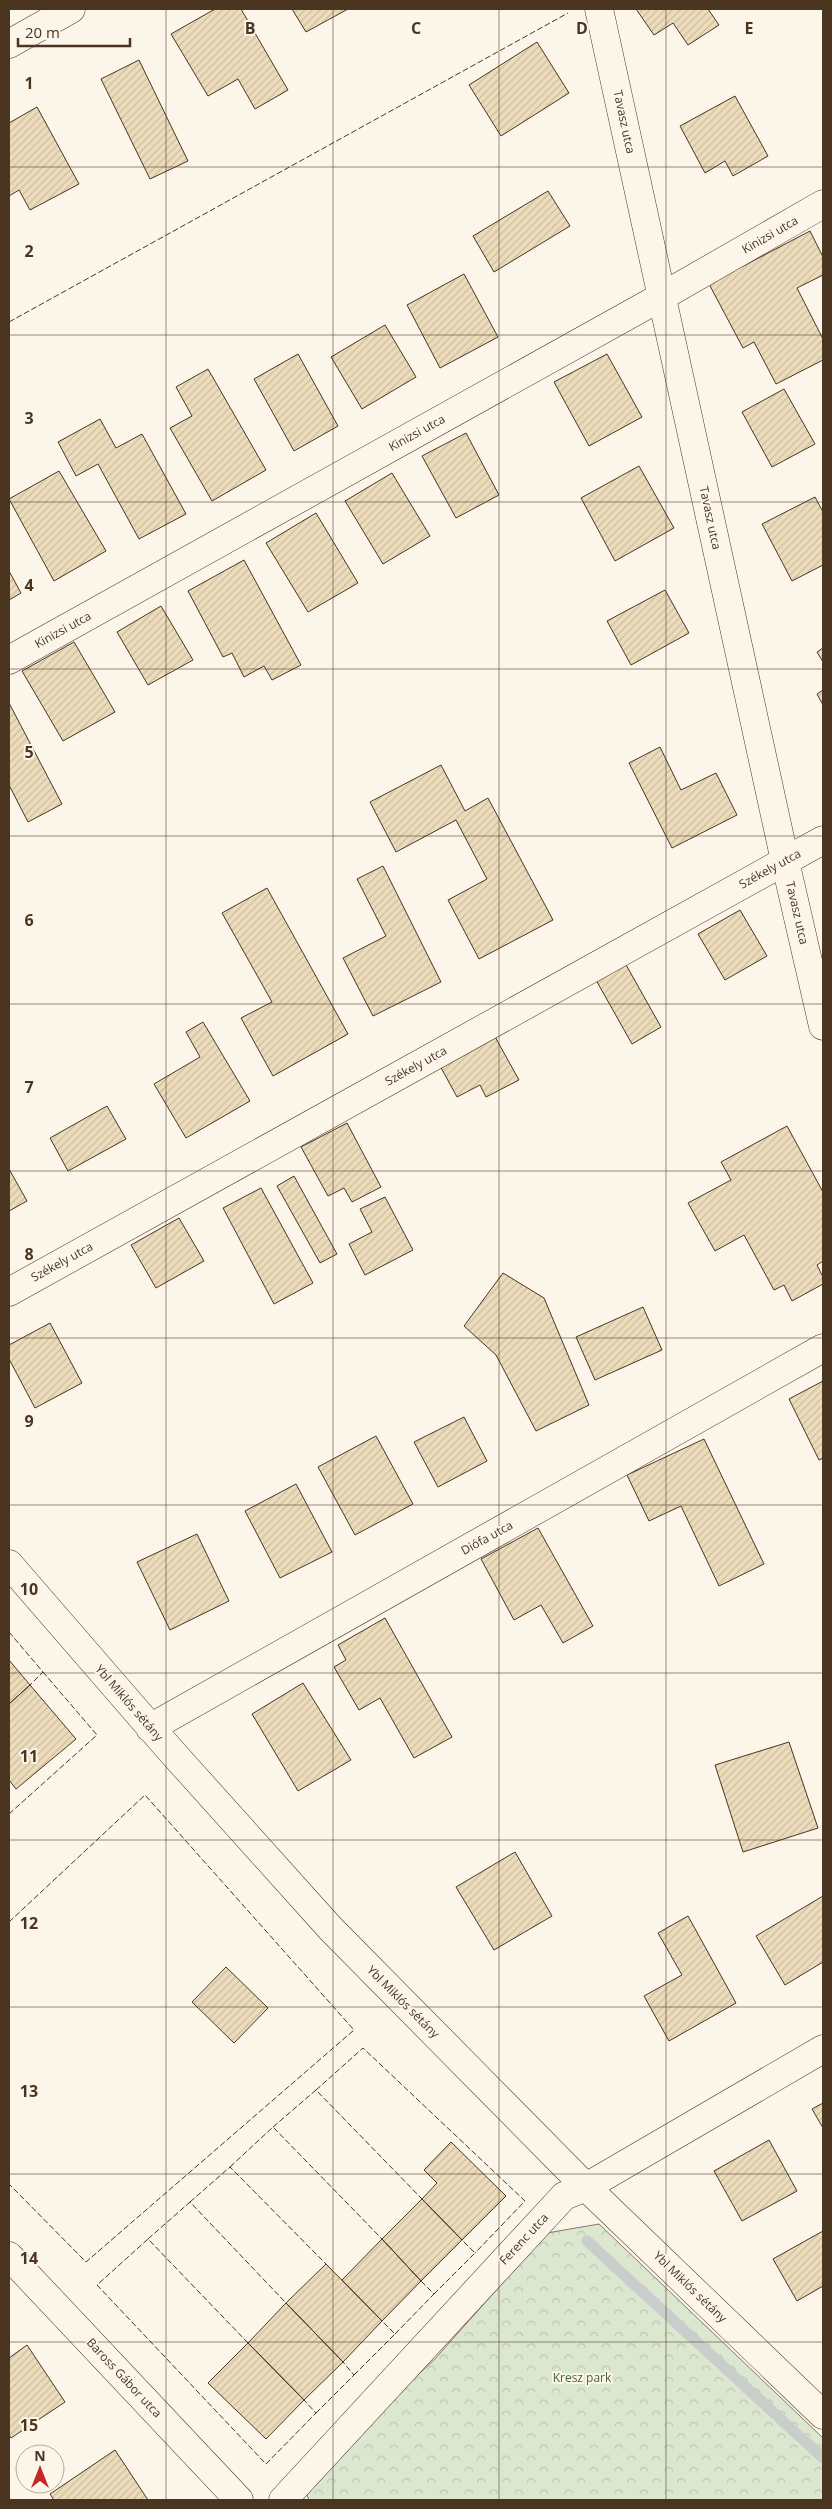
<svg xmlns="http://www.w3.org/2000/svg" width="832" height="2509" viewBox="0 0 832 2509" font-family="'Open Sans',sans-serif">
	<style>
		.forest { fill: url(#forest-crowns); stroke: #887966 }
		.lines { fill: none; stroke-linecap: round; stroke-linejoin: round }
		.stream { stroke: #c9cecd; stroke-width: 11 }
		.building { fill: url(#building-hatch); stroke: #4a3520 }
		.minor-casing { stroke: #4a3520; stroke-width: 29 }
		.minor { stroke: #fbf6e9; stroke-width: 28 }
		.fence { stroke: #4a3520; stroke-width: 1; stroke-dasharray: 6 2.5; stroke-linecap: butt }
		.grid { fill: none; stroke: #4a3520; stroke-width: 1; stroke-opacity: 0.55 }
		.labels { text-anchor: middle; stroke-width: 4; stroke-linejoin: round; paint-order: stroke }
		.street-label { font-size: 12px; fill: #4a3520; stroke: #fbf6e9 }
		.park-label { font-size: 12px; fill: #436837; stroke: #fbf6e9 }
		.grid-label { font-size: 16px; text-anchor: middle; font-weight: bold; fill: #4a3520; stroke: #fbf6e9; stroke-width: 4; stroke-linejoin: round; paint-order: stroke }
	</style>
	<defs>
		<pattern id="forest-crowns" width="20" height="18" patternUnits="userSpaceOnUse" patternTransform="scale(1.25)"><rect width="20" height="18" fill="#dce7d0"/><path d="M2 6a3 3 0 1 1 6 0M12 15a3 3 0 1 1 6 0" fill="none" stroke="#bec7b2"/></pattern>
		<pattern id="building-hatch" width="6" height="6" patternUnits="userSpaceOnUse" patternTransform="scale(1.25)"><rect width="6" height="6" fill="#ecdcbc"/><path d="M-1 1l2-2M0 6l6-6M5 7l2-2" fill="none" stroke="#ccbda1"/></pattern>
	</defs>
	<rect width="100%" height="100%" fill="#fbf6e9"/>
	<path class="forest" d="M599,2224L823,2438V2500H309L302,2482L434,2360L547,2233Z"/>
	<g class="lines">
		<path class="stream" d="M587,2241L823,2458"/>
	</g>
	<path class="building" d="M215,9H241L288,90L255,109L238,79L208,96L171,34Z
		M292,9H348L306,32Z
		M636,9H708L719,25L688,45L673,23L654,35Z
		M537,42L569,93L501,136L469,85Z
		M139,60L188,161L150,179L101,79Z
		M735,96L768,156L733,176L725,161L705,173L680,126Z
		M37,107L79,184L30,210L19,190L9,196V123Z
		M548,191L570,226L494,272L473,236Z
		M810,231L823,257V275L797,288L823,339V360L776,384L754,342L743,348L709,284Z
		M464,274L498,337L440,368L407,305Z
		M385,325L416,377L362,409L331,357Z
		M298,354L338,426L294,451L254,379Z
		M607,354L642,417L589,446L554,382Z
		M208,369L266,470L212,501L170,428L192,416L176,387Z
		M784,389L815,444L772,467L742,412Z
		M100,419L116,448L142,434L186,514L139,539L98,464L76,476L58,442Z
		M466,433L499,495L456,518L422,456Z
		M639,466L674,528L615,561L581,498Z
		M59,471L106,551L54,581L9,499Z
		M392,473L430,536L383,564L345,501Z
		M815,497L823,512V565L792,581L762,524Z
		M316,513L358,583L308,612L266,543Z
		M244,560L301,665L272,680L264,666L244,677L232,653L223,657L188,591Z
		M9,571L21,593L9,600Z
		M665,590L689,633L631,665L607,621Z
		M161,606L193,660L148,685L117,632Z
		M74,642L115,712L63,741L22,671Z
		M823,648V662L817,652Z
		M823,690V705L817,694Z
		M9,703L62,804L28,822L9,785Z
		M660,747L681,790L716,773L737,815L672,848L629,763Z
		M441,765L465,811L488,798L553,920L479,959L448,900L487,879L456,820L396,852L370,802Z
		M383,866L441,982L373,1016L343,958L386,936L357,879Z
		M267,888L348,1034L273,1076L241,1018L272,1002L222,913Z
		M740,910L767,956L725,980L698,934Z
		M625,963L661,1027L632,1044L596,980Z
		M203,1022L250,1101L186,1138L154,1084L200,1057L186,1032Z
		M494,1035L519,1080L486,1097L480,1085L457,1097L439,1064Z
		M107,1106L126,1139L68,1171L50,1138Z
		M347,1123L381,1187L352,1202L344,1188L328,1196L301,1147Z
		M787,1126L823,1192V1261L817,1265L823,1277V1284L792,1301L784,1285L774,1290L744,1235L715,1251L688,1203L731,1180L721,1162Z
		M9,1169L27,1201L9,1211Z
		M294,1176L337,1254L320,1263L277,1186Z
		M261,1188L313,1283L274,1304L223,1208Z
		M385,1197L413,1250L365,1275L349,1244L372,1232L360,1209Z
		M179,1218L204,1261L156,1288L131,1245Z
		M503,1273L544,1298L589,1405L536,1431L496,1355L464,1326Z
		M643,1307L662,1350L595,1380L576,1337Z
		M50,1323L82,1383L35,1408L9,1359V1345Z
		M823,1381V1458L819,1460L789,1399Z
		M464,1417L487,1461L438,1487L414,1442Z
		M376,1436L413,1504L355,1535L318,1467Z
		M704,1439L764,1564L719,1586L681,1506L649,1521L627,1475Z
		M296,1484L332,1552L280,1578L245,1511Z
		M538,1528L593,1626L563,1643L541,1605L514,1620L481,1559Z
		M197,1534L229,1601L170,1630L137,1562Z
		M385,1618L452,1737L414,1758L380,1698L359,1710L334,1667L346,1660L338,1645Z
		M9,1660L30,1685L9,1704Z
		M303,1683L351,1760L298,1791L252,1714Z
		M30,1685L76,1739L16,1789L9,1780V1704Z
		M789,1742L818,1828L743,1852L715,1765Z
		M515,1852L552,1916L494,1950L456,1887Z
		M823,1896V1962L785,1985L756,1936Z
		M688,1916L736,2003L669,2041L644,1996L682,1975L658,1933Z
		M226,1967L268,2008L234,2043L192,2002Z
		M823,2103V2128L812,2109Z
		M769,2140L797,2191L742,2221L714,2171Z
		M451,2142L506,2196L462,2240L422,2199L437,2183L424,2170Z
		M422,2199L462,2240L421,2281L382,2239Z
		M823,2231V2286L797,2301L773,2259Z
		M382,2239L421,2281L382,2321L342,2280Z
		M326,2264L382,2321L343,2362L286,2303Z
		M286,2303L343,2362L304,2400L248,2343Z
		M248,2343L304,2400L266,2439L208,2383Z
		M27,2345L65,2402L11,2438L9,2435V2358Z
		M115,2450L148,2500H54L50,2494Z"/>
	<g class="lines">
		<g class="minor-casing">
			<path id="minor" d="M599,9L785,861L823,1026
				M9,44L71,9
				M9,660L661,297L823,204
				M9,1292L823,840
				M9,1564L171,1751L331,1929L586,2187L823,2415
				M150,1728L823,1348
				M9,2256L239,2500
				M283,2500L564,2196L586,2187L823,2049"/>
		</g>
		<use href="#minor" class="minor"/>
		<path class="fence" d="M9,322L568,13
			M9,1632L43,1672L30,1685
			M9,1814L97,1735L43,1672
			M9,1922L145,1795L354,2030L86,2262L9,2184
			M316,2090L363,2048L525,2201L475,2253
			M273,2127L316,2090L422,2199
			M230,2167L273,2127L382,2239
			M190,2202L230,2167L326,2264
			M148,2239L190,2202L286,2303
			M434,2294L475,2253L462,2240
			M395,2334L434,2294L421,2281
			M248,2343L148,2239L97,2285L266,2464L316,2413L304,2400
			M354,2375L395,2334L382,2321
			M316,2413L354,2375L343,2362"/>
	</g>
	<path class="grid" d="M166,9V2500M333,9V2500M499,9V2500M666,9V2500M9,167H823M9,335H823M9,502H823M9,669H823M9,836H823M9,1004H823M9,1171H823M9,1338H823M9,1505H823M9,1673H823M9,1840H823M9,2007H823M9,2174H823M9,2342H823"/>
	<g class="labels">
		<g class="street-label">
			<text transform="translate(624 122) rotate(78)" y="4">Tavasz utca</text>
			<text transform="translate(770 235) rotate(-30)" y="4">Kinizsi utca</text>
			<text transform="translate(417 433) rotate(-29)" y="4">Kinizsi utca</text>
			<text transform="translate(710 518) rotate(78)" y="4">Tavasz utca</text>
			<text transform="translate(63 630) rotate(-29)" y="4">Kinizsi utca</text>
			<text transform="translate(770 869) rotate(-29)" y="4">Székely utca</text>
			<text transform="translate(797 913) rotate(77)" y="4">Tavasz utca</text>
			<text transform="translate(416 1066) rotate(-29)" y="4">Székely utca</text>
			<text transform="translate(62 1262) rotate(-29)" y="4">Székely utca</text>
			<text transform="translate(487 1538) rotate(-29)" y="4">Diófa utca</text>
			<text transform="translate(129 1703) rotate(49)" y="4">Ybl Miklós sétány</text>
			<text transform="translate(403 2002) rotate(45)" y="4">Ybl Miklós sétány</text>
			<text transform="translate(524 2239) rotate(-47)" y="4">Ferenc utca</text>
			<text transform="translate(690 2287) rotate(44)" y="4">Ybl Miklós sétány</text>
			<text transform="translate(124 2378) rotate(47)" y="4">Baross Gábor utca</text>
		</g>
		<g class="park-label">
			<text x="582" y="2382">Kresz park</text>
		</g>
	</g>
	<g class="grid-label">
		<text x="250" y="34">B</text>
		<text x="416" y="34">C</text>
		<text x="582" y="34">D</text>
		<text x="749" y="34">E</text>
		<text x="29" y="89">1</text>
		<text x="29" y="257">2</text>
		<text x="29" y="424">3</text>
		<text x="29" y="591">4</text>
		<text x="29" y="758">5</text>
		<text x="29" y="926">6</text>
		<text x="29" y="1093">7</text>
		<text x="29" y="1260">8</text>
		<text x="29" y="1427">9</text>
		<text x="29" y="1595">10</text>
		<text x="29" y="1762">11</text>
		<text x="29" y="1929">12</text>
		<text x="29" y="2097">13</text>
		<text x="29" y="2264">14</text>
		<text x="29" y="2431">15</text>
	</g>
	<rect width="832" height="2509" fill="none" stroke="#4a3520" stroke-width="20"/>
	<g transform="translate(40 2469)"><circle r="24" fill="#fbf6e9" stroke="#b4a999"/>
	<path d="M0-4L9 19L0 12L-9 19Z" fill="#c62828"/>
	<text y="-8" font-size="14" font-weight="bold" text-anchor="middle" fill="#4a3520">N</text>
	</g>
	<path d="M18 38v8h112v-8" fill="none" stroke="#4a3520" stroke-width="2.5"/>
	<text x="25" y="38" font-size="15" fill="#4a3520" stroke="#fbf6e9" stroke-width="4" paint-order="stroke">20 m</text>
</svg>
